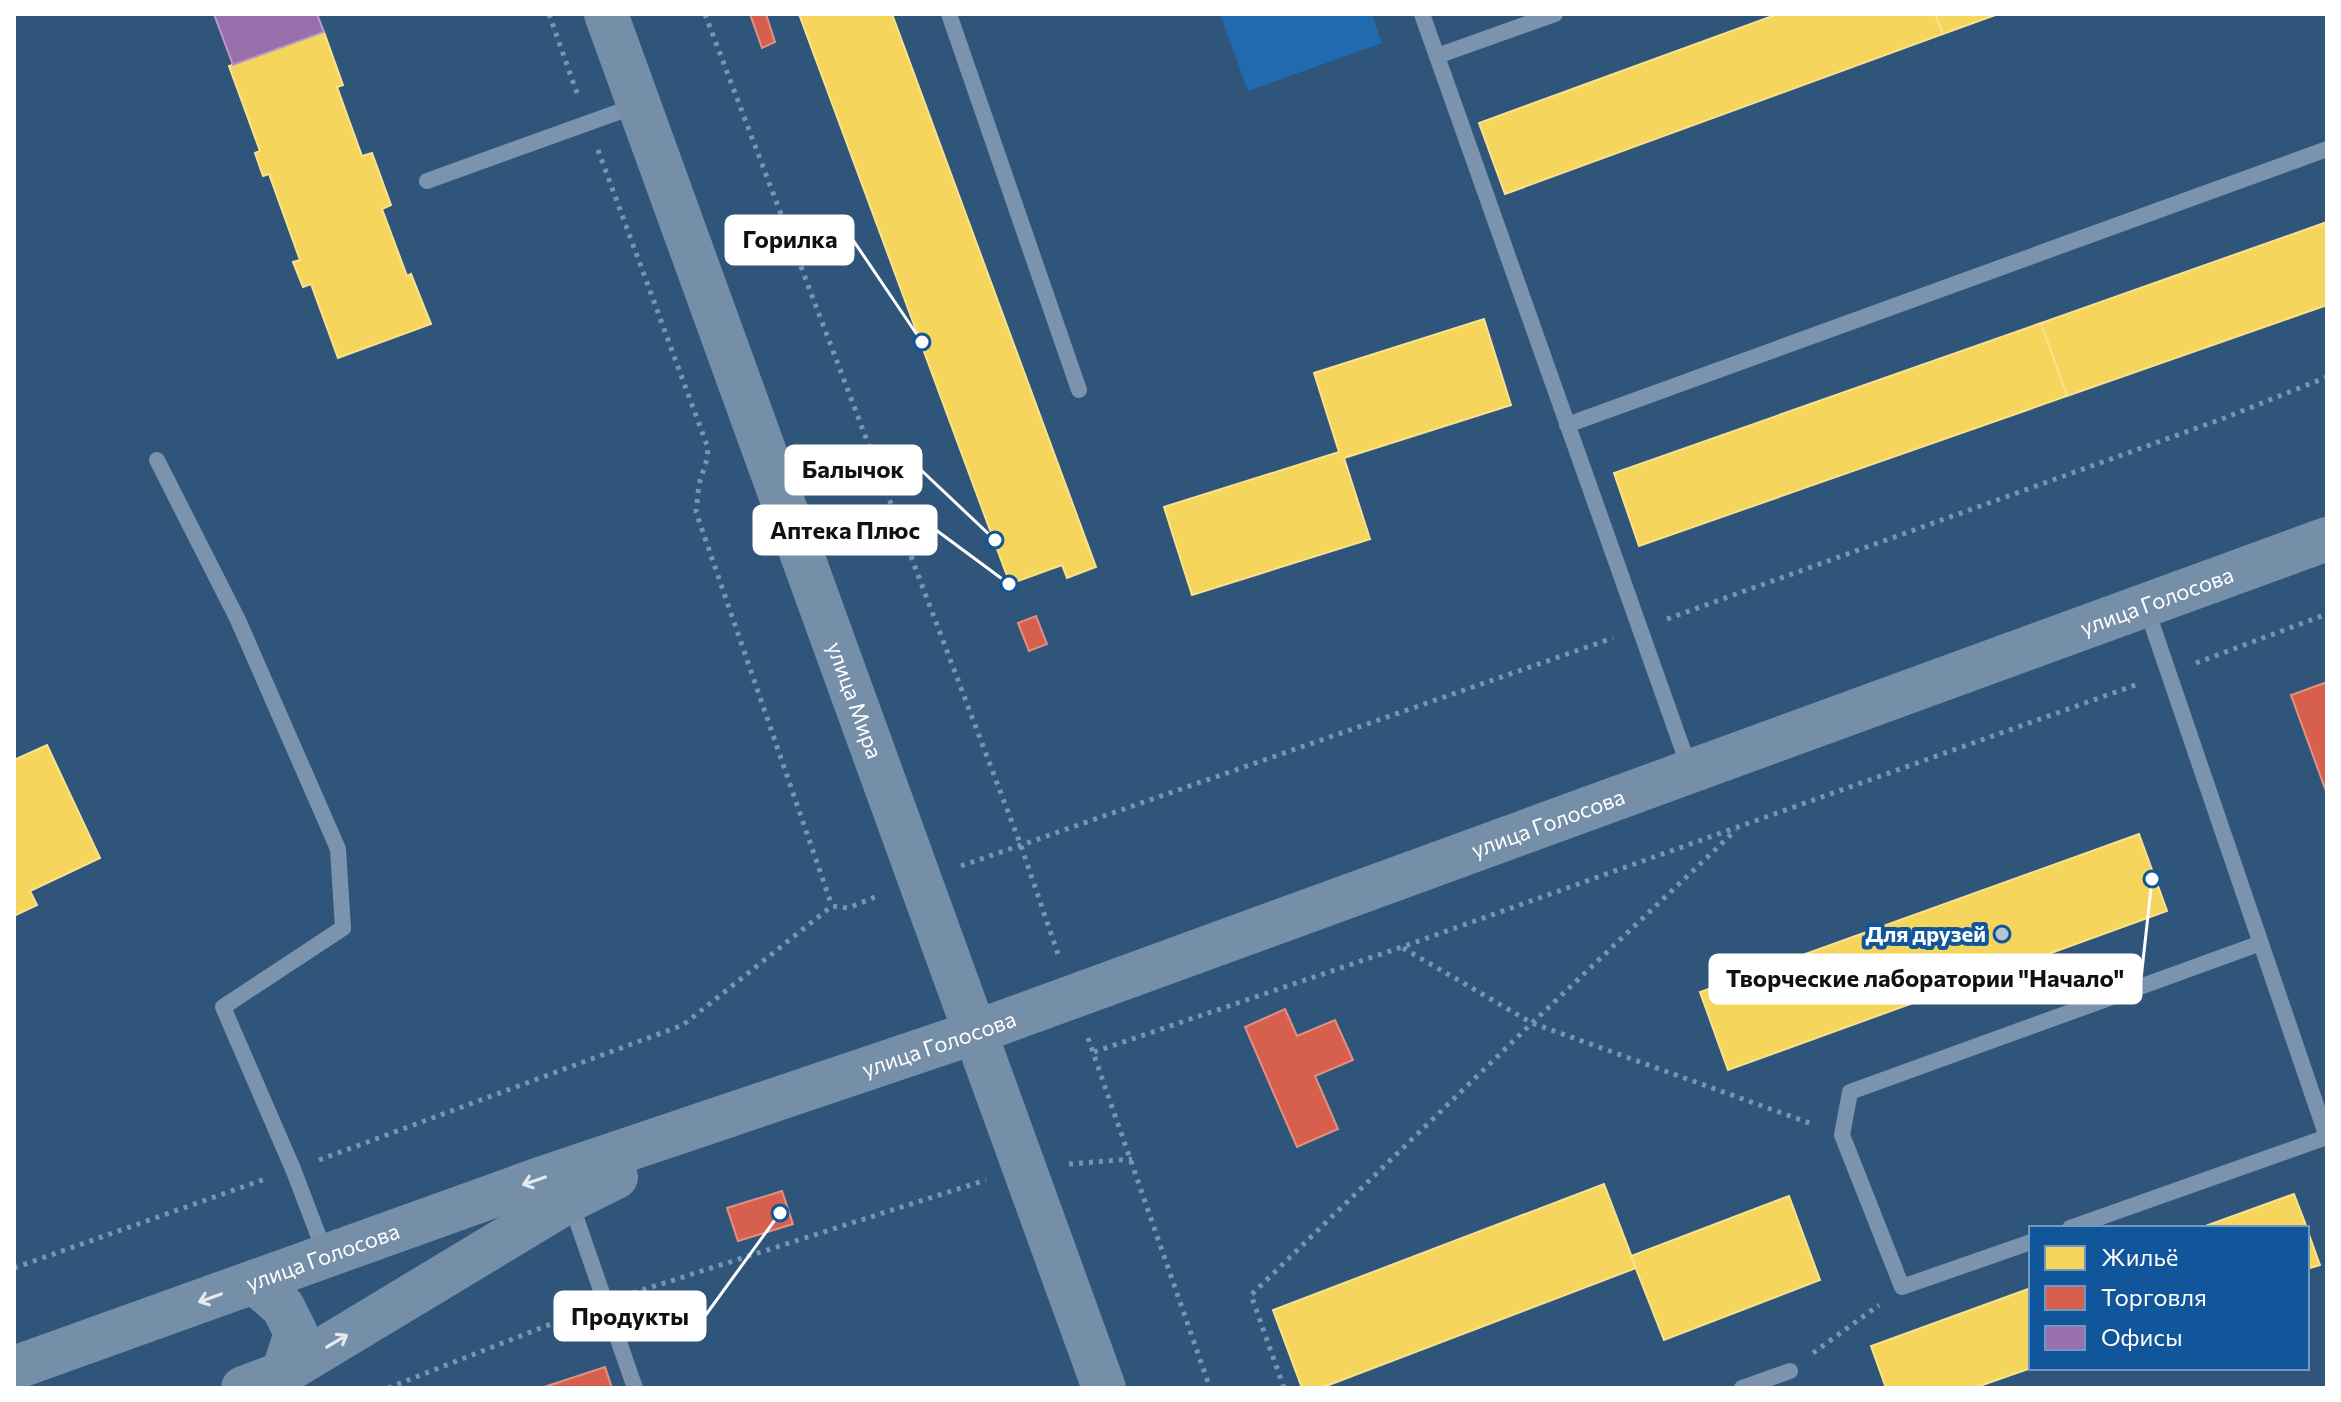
<svg xmlns="http://www.w3.org/2000/svg" width="2341" height="1402" viewBox="0 0 2341 1402" font-family="Commissioner,sans-serif">
	<style>
		.green { fill: #226ab0 }
		.homes { fill: #f6d55c; stroke: #f9e28d; stroke-width: 2 }
		.shops { fill: #d6604d; stroke: #e29082; stroke-width: 2 }
		.offices { fill: #9970ab; stroke: #b89bc4; stroke-width: 2 }
		.lines { fill: none; stroke-linecap: round; stroke-linejoin: round }
		.path { stroke: #7b93ad; stroke-width: 5; stroke-dasharray: 4 6; stroke-linecap: butt }
		.lane { stroke: #7b93ad; stroke-width: 16 }
		.secondary { stroke: #768fa9; stroke-width: 44 }
		.oneway { stroke: #e4e9ee }
		.poi-dot { fill: #b7c4d0; stroke: #11559a; stroke-width: 3 }
		.labels { text-anchor: middle; stroke-width: 8; stroke-linejoin: round; paint-order: stroke }
		.street-label { font-size: 22px; fill: #fff; stroke: #11559a }
		.poi-label { font-size: 22px; font-weight: bold; fill: #fff; stroke: #11559a; text-anchor: end }
		.leader { fill: none; stroke: #fff; stroke-width: 3 }
		.callout-dot { fill: #fff; stroke: #11559a; stroke-width: 3 }
		.callout { fill: #fff; stroke: #fff; stroke-width: 3 }
		.callout-label { font-size: 24px; text-anchor: middle; font-weight: bold; fill: #111 }
	</style>
	<rect width="100%" height="100%" fill="#30557a"/>
	<path class="green" d="M1220,14H1372L1382,43L1248,91Z"/>
	<path class="homes" d="M799,14H892L1096,567L1067,578L1062,565L1010,584Z
		M1778,14H1935L1943,34L1505,194L1479,123Z
		M1935,14H1998L1943,34Z
		M324,32L343,85L337,87L362,156L372,153L391,205L382,209L407,276L411,274L431,324L338,358L311,284L303,287L293,262L300,260L269,174L263,176L255,153L260,151L229,66Z
		M2327,222V305L2067,396L2041,323Z
		M1484,319L1511,405L1344,458L1370,539L1192,595L1164,507L1339,452L1314,373Z
		M2041,323L2067,396L1639,546L1614,473Z
		M47,745L100,858L30,891L37,905L14,916V760Z
		M2139,834L2167,911L1728,1070L1700,992Z
		M1604,1184L1636,1268L1321,1388H1302L1273,1310Z
		M2294,1194L2307,1228H2200Z
		M1789,1196L1820,1280L1664,1340L1631,1256Z
		M2307,1229L2320,1265L2307,1269Z
		M2031,1288V1368L1974,1388H1886L1871,1346Z"/>
	<path class="shops" d="M750,14H766L775,42L762,48Z
		M1036,616L1047,644L1029,651L1018,623Z
		M2327,682V794L2291,695Z
		M1285,1009L1297,1036L1335,1020L1353,1060L1315,1076L1338,1129L1297,1147L1245,1027Z
		M782,1191L793,1224L738,1241L727,1208Z
		M605,1367L612,1388H541Z"/>
	<path class="offices" d="M214,14H317L324,32L233,65Z"/>
	<g class="lines">
		<path class="path" d="M549,14L578,96
			M705,14L1021,846L1059,957
			M598,150L708,448L707,459L699,484L696,512L832,906
			M1667,619L2222,419L2327,377
			M2196,663L2327,614
			M961,866L1613,638
			M1403,948L1532,1023L1815,1125
			M1088,1038L1210,1388
			M1094,1052L1402,947L2141,683
			M319,1160L683,1025L832,906L848,908L880,895
			M1069,1164L1132,1159
			M14,1268L268,1178
			M633,1293L986,1180
			M1813,1353L1879,1305
			M388,1388L579,1313
			M1284,1388L1251,1295L1532,1023L1736,830"/>
		<path class="lane" d="M949,14L1079,390
			M1422,14L1690,770
			M1437,56L1555,14
			M427,181L638,105
			M1567,425L2327,149
			M157,460L238,620L338,849L343,928L223,1007L293,1169L325,1253
			M570,1201L635,1388
			M2070,1228L2327,1137L2146,607
			M2031,1242L1902,1287L1842,1135L1850,1092L2261,943
			M1742,1388L1790,1371"/>
		<g class="secondary">
			<path id="s1" d="M606,14L1104,1388"/>
			<path d="M254,1282L283,1307L296,1333L283,1373"/>
			<path id="s2" d="M14,1368L540,1179L976,1032L2327,539"/>
			<path d="M243,1388L283,1373L570,1200L616,1177"/>
		</g>
	</g>
	<defs><path id="oneway-shaft" d="M-6 0H5M1.5-3L5.5 0L1.5 3" fill="none" stroke-width="1.6" stroke-linecap="round" stroke-linejoin="round" transform="scale(2)"/></defs>
	<g class="oneway">
		<use href="#oneway-shaft" transform="translate(534 1181) rotate(161)"/>
		<use href="#oneway-shaft" transform="translate(210 1298) rotate(160)"/>
		<use href="#oneway-shaft" transform="translate(337 1341) rotate(-31)"/>
	</g>
	<circle class="poi-dot" cx="2002" cy="934" r="8"/>
	<g class="labels">
		<g class="street-label">
			<text dy="8" stroke="none"><textPath href="#s2" startOffset="2276">улица Голосова</textPath></text>
			<text dy="8" stroke="none"><textPath href="#s1" startOffset="730">улица Мира</textPath></text>
			<text dy="8" stroke="none"><textPath href="#s2" startOffset="1628">улица Голосова</textPath></text>
			<text dy="8" stroke="none"><textPath href="#s2" startOffset="980">улица Голосова</textPath></text>
			<text dy="8" stroke="none"><textPath href="#s2" startOffset="328">улица Голосова</textPath></text>
		</g>
		<g class="poi-label">
			<text x="1986" y="942">Для друзей</text>
		</g>
	</g>
	<path class="leader" d="M922 342L853 240M995 540L921 470M1009 584L936 530M2152 879L2141 979M780 1213L705 1316"/>
	<g class="callout-dot">
		<circle cx="922" cy="342" r="8"/>
		<circle cx="995" cy="540" r="8"/>
		<circle cx="1009" cy="584" r="8"/>
		<circle cx="2152" cy="879" r="8"/>
		<circle cx="780" cy="1213" r="8"/>
	</g>
	<g class="callout">
		<rect x="726" y="216" width="127" height="48" rx="8"/>
		<rect x="786" y="446" width="135" height="48" rx="8"/>
		<rect x="754" y="506" width="182" height="48" rx="8"/>
		<rect x="1710" y="955" width="431" height="48" rx="8"/>
		<rect x="555" y="1292" width="150" height="48" rx="8"/>
	</g>
	<g class="callout-label">
		<text x="790" y="248">Горилка</text>
		<text x="853" y="478">Балычок</text>
		<text x="845" y="539">Аптека Плюс</text>
		<text x="1925" y="987">Творческие лаборатории "Начало"</text>
		<text x="630" y="1325">Продукты</text>
	</g>
	<rect width="2341" height="1402" fill="none" stroke="#ffffff" stroke-width="32"/>
	<rect x="2029" y="1226" width="280" height="144" fill="#11559a" stroke="#7099c2" stroke-width="2"/>
	<rect x="2045" y="1246" width="40" height="24" fill="#f6d55c" stroke="#7099c2" stroke-width="2"/>
	<text x="2101" y="1266" font-size="24" fill="#ffffff">Жильё</text>
	<rect x="2045" y="1286" width="40" height="24" fill="#d6604d" stroke="#7099c2" stroke-width="2"/>
	<text x="2101" y="1306" font-size="24" fill="#ffffff">Торговля</text>
	<rect x="2045" y="1326" width="40" height="24" fill="#9970ab" stroke="#7099c2" stroke-width="2"/>
	<text x="2101" y="1346" font-size="24" fill="#ffffff">Офисы</text>
</svg>
